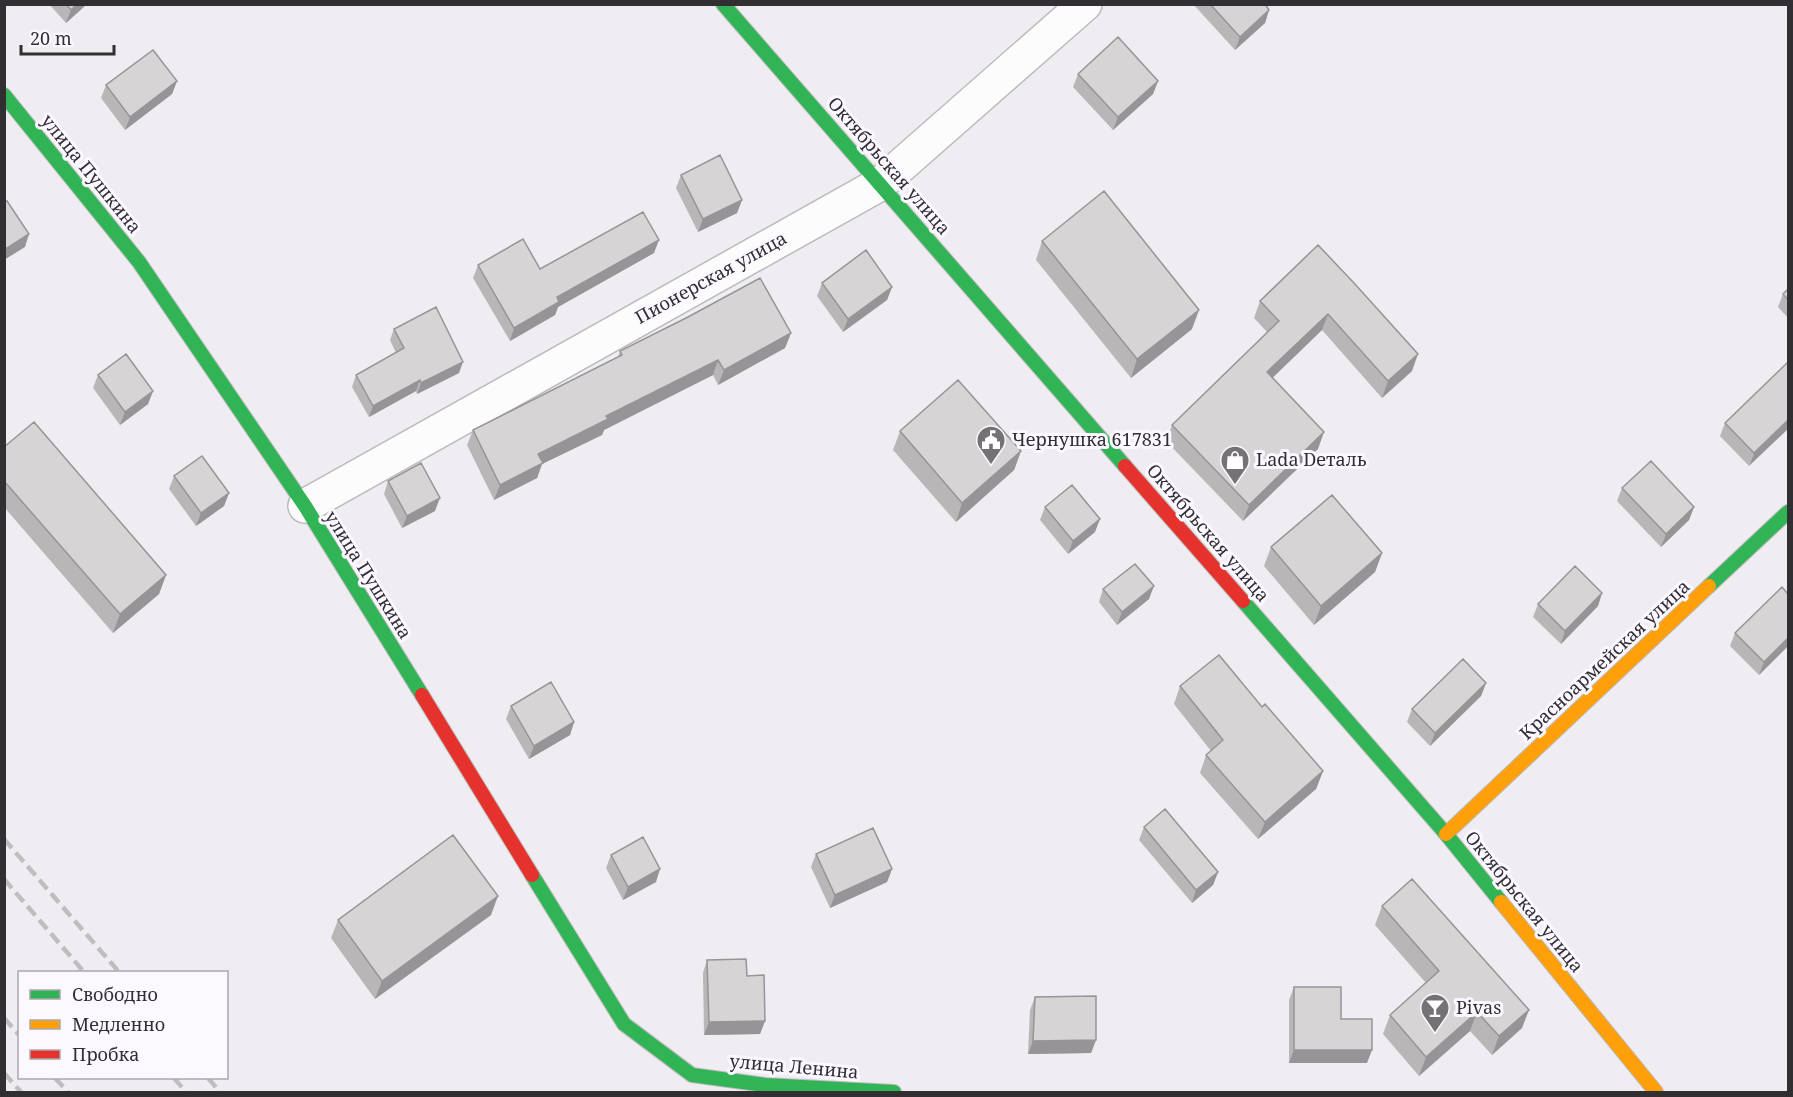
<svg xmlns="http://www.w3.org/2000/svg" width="1793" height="1097" viewBox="0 0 1793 1097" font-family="'Noto Serif',serif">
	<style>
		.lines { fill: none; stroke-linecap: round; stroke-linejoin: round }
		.street-casing { stroke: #bbbabd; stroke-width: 36 }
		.fast-casing { stroke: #bbbabd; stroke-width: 16 }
		.slow-casing { stroke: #bbbabd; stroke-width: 16 }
		.jam-casing { stroke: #bbbabd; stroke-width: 16 }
		.street { stroke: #fdfcfd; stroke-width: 33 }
		.fast { stroke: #30b455; stroke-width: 14 }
		.slow { stroke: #ff9f0a; stroke-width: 14 }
		.jam { stroke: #e5322d; stroke-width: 14 }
		.rail { stroke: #bebdbf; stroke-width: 4.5; stroke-dasharray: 12 6; stroke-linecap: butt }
		.wall { fill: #b9b6b8 }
		.shaded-wall { fill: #969496 }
		.building { fill: #d7d4d6; stroke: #969496; stroke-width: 1.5 }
		.labels { text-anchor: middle; stroke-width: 6; stroke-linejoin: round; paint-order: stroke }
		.street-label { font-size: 18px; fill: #312f32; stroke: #fbf8ff }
		.poi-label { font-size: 18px; fill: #312f32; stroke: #fbf8ff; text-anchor: start }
	</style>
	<rect width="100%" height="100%" fill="#efedf1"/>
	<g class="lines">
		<g class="street-casing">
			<path id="street" d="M305,506L880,184L1085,4"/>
		</g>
		<g class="fast-casing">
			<path id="fast" d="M723,4L1125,466
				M4,95L139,262L305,506L422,695
				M1709,586L1788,512
				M1243,601L1446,834L1501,902
				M532,875L624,1024L692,1075L765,1085L894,1092"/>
		</g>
		<g class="slow-casing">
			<path id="slow" d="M1446,834L1709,586
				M1501,902L1656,1092"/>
		</g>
		<g class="jam-casing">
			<path id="jam" d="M1125,466L1243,601
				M422,695L532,875"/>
		</g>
		<use href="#street" class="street"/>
		<use href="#fast" class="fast"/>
		<use href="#slow" class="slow"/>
		<use href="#jam" class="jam"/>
		<path class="rail" d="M4,839L119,972
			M4,879L84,972
			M4,1018L20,1036
			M4,1073L21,1092
			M55,1078L68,1092
			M174,1078L186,1092
			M208,1078L220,1092"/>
	</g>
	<path class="wall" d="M49,4H87L66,23Z
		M1193,4H1265L1269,10L1265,23L1235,50Z
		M1078,74L1158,81L1153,94L1113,130L1073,87Z
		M177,81L172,94L125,130L101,98L106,85Z
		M681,175L742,200L737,213L698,232L676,188Z
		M1042,241L1192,329L1131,378L1036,260Z
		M1318,245L1412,371L1382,398L1322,330L1272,378L1318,449L1243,521L1166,441L1172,425L1267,332L1254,318L1260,301Z
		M654,253L558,307L555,315L510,341L473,278L478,265L540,269Z
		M822,283L892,287L887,300L843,332L817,296Z
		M1788,289V318L1778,307L1783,294Z
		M394,329L459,373L417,394L416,391L369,417L352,387L356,375L396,353L390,340Z
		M791,333L785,348L718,385L713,375L604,430L602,435L542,464L537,478L494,500L467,445L473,430L618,357L620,351Z
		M1788,362L1749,466L1720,436L1725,423Z
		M98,375L153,391L148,404L120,425L93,388Z
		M900,431L1021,451L1014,470L956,522L893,450Z
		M4,447L166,575L159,594L113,633L4,507Z
		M174,476L229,493L224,506L196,526L169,489Z
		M388,481L435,511L402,528L384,494Z
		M1622,488L1694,507L1689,520L1661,547L1617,501Z
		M1045,507L1095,532L1068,554L1040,520Z
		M1271,547L1382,553L1375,572L1314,625L1264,566Z
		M1103,589L1149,599L1117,625L1099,602Z
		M1602,593L1598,606L1561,644L1533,617L1538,604Z
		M1735,633L1788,646L1759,675L1730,646Z
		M1486,683L1481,696L1430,746L1407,722L1412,709Z
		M1180,686L1262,707L1323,771L1316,789L1258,839L1200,773L1206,755L1211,751L1174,704Z
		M511,706L574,722L570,735L529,759L506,719Z
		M1144,827L1218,872L1213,885L1192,903L1139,840Z
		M816,854L892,869L887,882L830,908L811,867Z
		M611,855L656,882L623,900L606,868Z
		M1382,906L1522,1028L1492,1055L1470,1031L1419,1076L1383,1034L1390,1015L1426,983L1375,925Z
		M491,915L375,999L331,938L338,920Z
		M707,960L747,976L765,1021L760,1034L704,1035L703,973Z
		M1294,987L1341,1019L1367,1063H1289V1000Z
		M1035,997L1096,1040L1091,1053L1028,1054L1030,1010Z"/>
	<path class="shaded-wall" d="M77,4H87L66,23L71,10Z
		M1269,10L1265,23L1235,50L1240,37Z
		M177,81L172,94L125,130L130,117Z
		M1158,81L1153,94L1113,130L1118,117Z
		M742,200L737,213L698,232L703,219Z
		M29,234L25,247L4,260V250Z
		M659,240L654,253L558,307L555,315L510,341L514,328L557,297Z
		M892,287L887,300L843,332L848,319Z
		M1199,310L1192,329L1131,378L1137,359Z
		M1328,314L1322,330L1261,389L1267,372Z
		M791,333L785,348L718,385L724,370Z
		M1418,354L1412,371L1382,398L1388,381Z
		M718,360L713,375L604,430L602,435L542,464L537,478L494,500L500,485L538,454L606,416Z
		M463,362L459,373L417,394L421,383Z
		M420,380L416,391L369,417L373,406Z
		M153,391L148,404L120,425L125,412Z
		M1788,420V429L1749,466L1754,453Z
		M1324,432L1318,449L1243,521L1249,505Z
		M1021,451L1014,470L956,522L962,503Z
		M229,493L224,506L196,526L201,513Z
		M440,498L435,511L402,528L407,516Z
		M1694,507L1689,520L1661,547L1666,534Z
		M1100,519L1095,532L1068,554L1073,541Z
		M1382,553L1375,572L1314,625L1321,606Z
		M166,575L159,594L113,633L120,614Z
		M1154,586L1149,599L1117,625L1122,612Z
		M1602,593L1598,606L1561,644L1565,631Z
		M1788,638V646L1759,675L1764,662Z
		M1486,683L1481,696L1430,746L1435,733Z
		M574,722L570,735L529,759L534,746Z
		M1323,771L1316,789L1258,839L1265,822Z
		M660,869L656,882L623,900L628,887Z
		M892,869L887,882L830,908L835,895Z
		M1218,872L1213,885L1192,903L1196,890Z
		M498,896L491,915L375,999L382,981Z
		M1529,1010L1522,1028L1492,1055L1499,1036Z
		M1477,1012L1470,1031L1419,1076L1426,1057Z
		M765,1021L760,1034L704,1035L709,1022Z
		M1096,1040L1091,1053L1028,1054L1033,1041Z
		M1294,1050H1372L1367,1063H1289Z"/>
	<path class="building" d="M66,4H77L71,10Z
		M1210,4H1265L1269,10L1240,37Z
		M1118,37L1158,81L1118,117L1078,74Z
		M153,50L177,81L130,117L106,85Z
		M720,155L742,200L703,219L681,175Z
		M1104,191L1199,310L1137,359L1042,241Z
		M7,201L29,234L4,250V202Z
		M643,212L659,240L557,297L559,302L514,328L478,265L523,239L540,269Z
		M1318,245L1354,283L1418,354L1388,381L1328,314L1267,372L1324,432L1249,505L1172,425L1279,321L1260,301Z
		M866,250L892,287L848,319L822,283Z
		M760,278L791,333L724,370L718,360L606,416L608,419L538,454L543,463L500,485L473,430L622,355L620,351L688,317Z
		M1788,289V300L1783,294Z
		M436,307L463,362L421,383L420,380L373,406L356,375L404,348L394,329Z
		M126,354L153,391L125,412L98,375Z
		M1788,362V420L1754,453L1725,423Z
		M958,380L1021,451L962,503L900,431Z
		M34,422L166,575L120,614L4,481V447Z
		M202,456L229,493L201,513L174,476Z
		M1651,461L1694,507L1666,534L1622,488Z
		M421,463L440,498L407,516L388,481Z
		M1072,485L1100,519L1073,541L1045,507Z
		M1332,495L1382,553L1321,606L1271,547Z
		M1135,564L1154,586L1122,612L1103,589Z
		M1575,566L1602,593L1565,631L1538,604Z
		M1782,587L1788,594V638L1764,662L1735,633Z
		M1219,655L1262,707L1265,704L1323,771L1265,822L1206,755L1223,740L1180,686Z
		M1463,659L1486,683L1435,733L1412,709Z
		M551,682L574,722L534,746L511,706Z
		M1165,809L1218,872L1196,890L1144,827Z
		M873,828L892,869L835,895L816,854Z
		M453,835L498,896L382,981L338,920Z
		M643,837L660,869L628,887L611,855Z
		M1412,879L1529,1010L1499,1036L1477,1012L1426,1057L1390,1015L1439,971L1382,906Z
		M746,959L747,976L764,975L765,1021L709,1022L707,960Z
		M1294,987H1341V1019H1372V1050H1294Z
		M1096,996V1040L1033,1041L1035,997Z"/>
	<defs>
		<g id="civic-pin" transform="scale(1.5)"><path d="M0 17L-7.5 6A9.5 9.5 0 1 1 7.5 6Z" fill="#747275" stroke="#fbf8ff"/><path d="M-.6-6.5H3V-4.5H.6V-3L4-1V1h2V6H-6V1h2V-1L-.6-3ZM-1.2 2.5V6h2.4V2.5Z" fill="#fff"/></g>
		<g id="shop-pin" transform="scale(1.5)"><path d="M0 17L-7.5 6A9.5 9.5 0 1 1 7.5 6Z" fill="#747275" stroke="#fbf8ff"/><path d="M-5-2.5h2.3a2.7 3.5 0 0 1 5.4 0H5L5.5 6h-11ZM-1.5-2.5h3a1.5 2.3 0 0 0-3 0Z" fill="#fff"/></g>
		<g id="bar-pin" transform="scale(1.5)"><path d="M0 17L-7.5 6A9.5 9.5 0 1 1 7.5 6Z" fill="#747275" stroke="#fbf8ff"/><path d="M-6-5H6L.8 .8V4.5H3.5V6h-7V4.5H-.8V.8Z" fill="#fff"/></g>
	</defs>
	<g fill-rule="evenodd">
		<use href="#civic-pin" x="991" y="440"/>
		<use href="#shop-pin" x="1235" y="460"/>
		<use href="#bar-pin" x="1435" y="1008"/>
	</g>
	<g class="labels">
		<g class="street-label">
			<text transform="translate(889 166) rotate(49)" y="6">Октябрьская улица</text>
			<text transform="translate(91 174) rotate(51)" y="6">улица Пушкина</text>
			<text transform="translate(711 278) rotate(-29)" y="6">Пионерская улица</text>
			<text transform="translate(1208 533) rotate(49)" y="6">Октябрьская улица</text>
			<text transform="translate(368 575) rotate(58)" y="6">улица Пушкина</text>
			<text transform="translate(1605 660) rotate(-43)" y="6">Красноармейская улица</text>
			<text transform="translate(1524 902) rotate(51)" y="6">Октябрьская улица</text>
			<text transform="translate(794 1067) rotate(5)" y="6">улица Ленина</text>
		</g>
		<g class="poi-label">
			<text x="1012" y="446">Чернушка 617831</text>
			<text x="1256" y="466">Lada Dеталь</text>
			<text x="1456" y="1014">Pivas</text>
		</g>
	</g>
	<rect width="1793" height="1097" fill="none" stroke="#312f32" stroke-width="12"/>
	<rect x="18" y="971" width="210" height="108" fill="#fbf8ff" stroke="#aaa8ad" stroke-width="1.5"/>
	<rect x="30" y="990" width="30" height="9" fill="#30b455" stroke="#aaa8ad" stroke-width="1.5"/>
	<text x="72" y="1001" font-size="18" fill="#312f32">Свободно</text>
	<rect x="30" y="1020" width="30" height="9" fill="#ff9f0a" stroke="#aaa8ad" stroke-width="1.5"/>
	<text x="72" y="1031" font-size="18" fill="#312f32">Медленно</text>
	<rect x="30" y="1050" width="30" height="9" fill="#e5322d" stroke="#aaa8ad" stroke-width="1.5"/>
	<text x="72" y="1061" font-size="18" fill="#312f32">Пробка</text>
	<path d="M21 45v9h93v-9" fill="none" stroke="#312f32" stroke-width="3"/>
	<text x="30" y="45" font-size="18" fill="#312f32" stroke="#fbf8ff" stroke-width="4.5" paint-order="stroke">20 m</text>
</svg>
